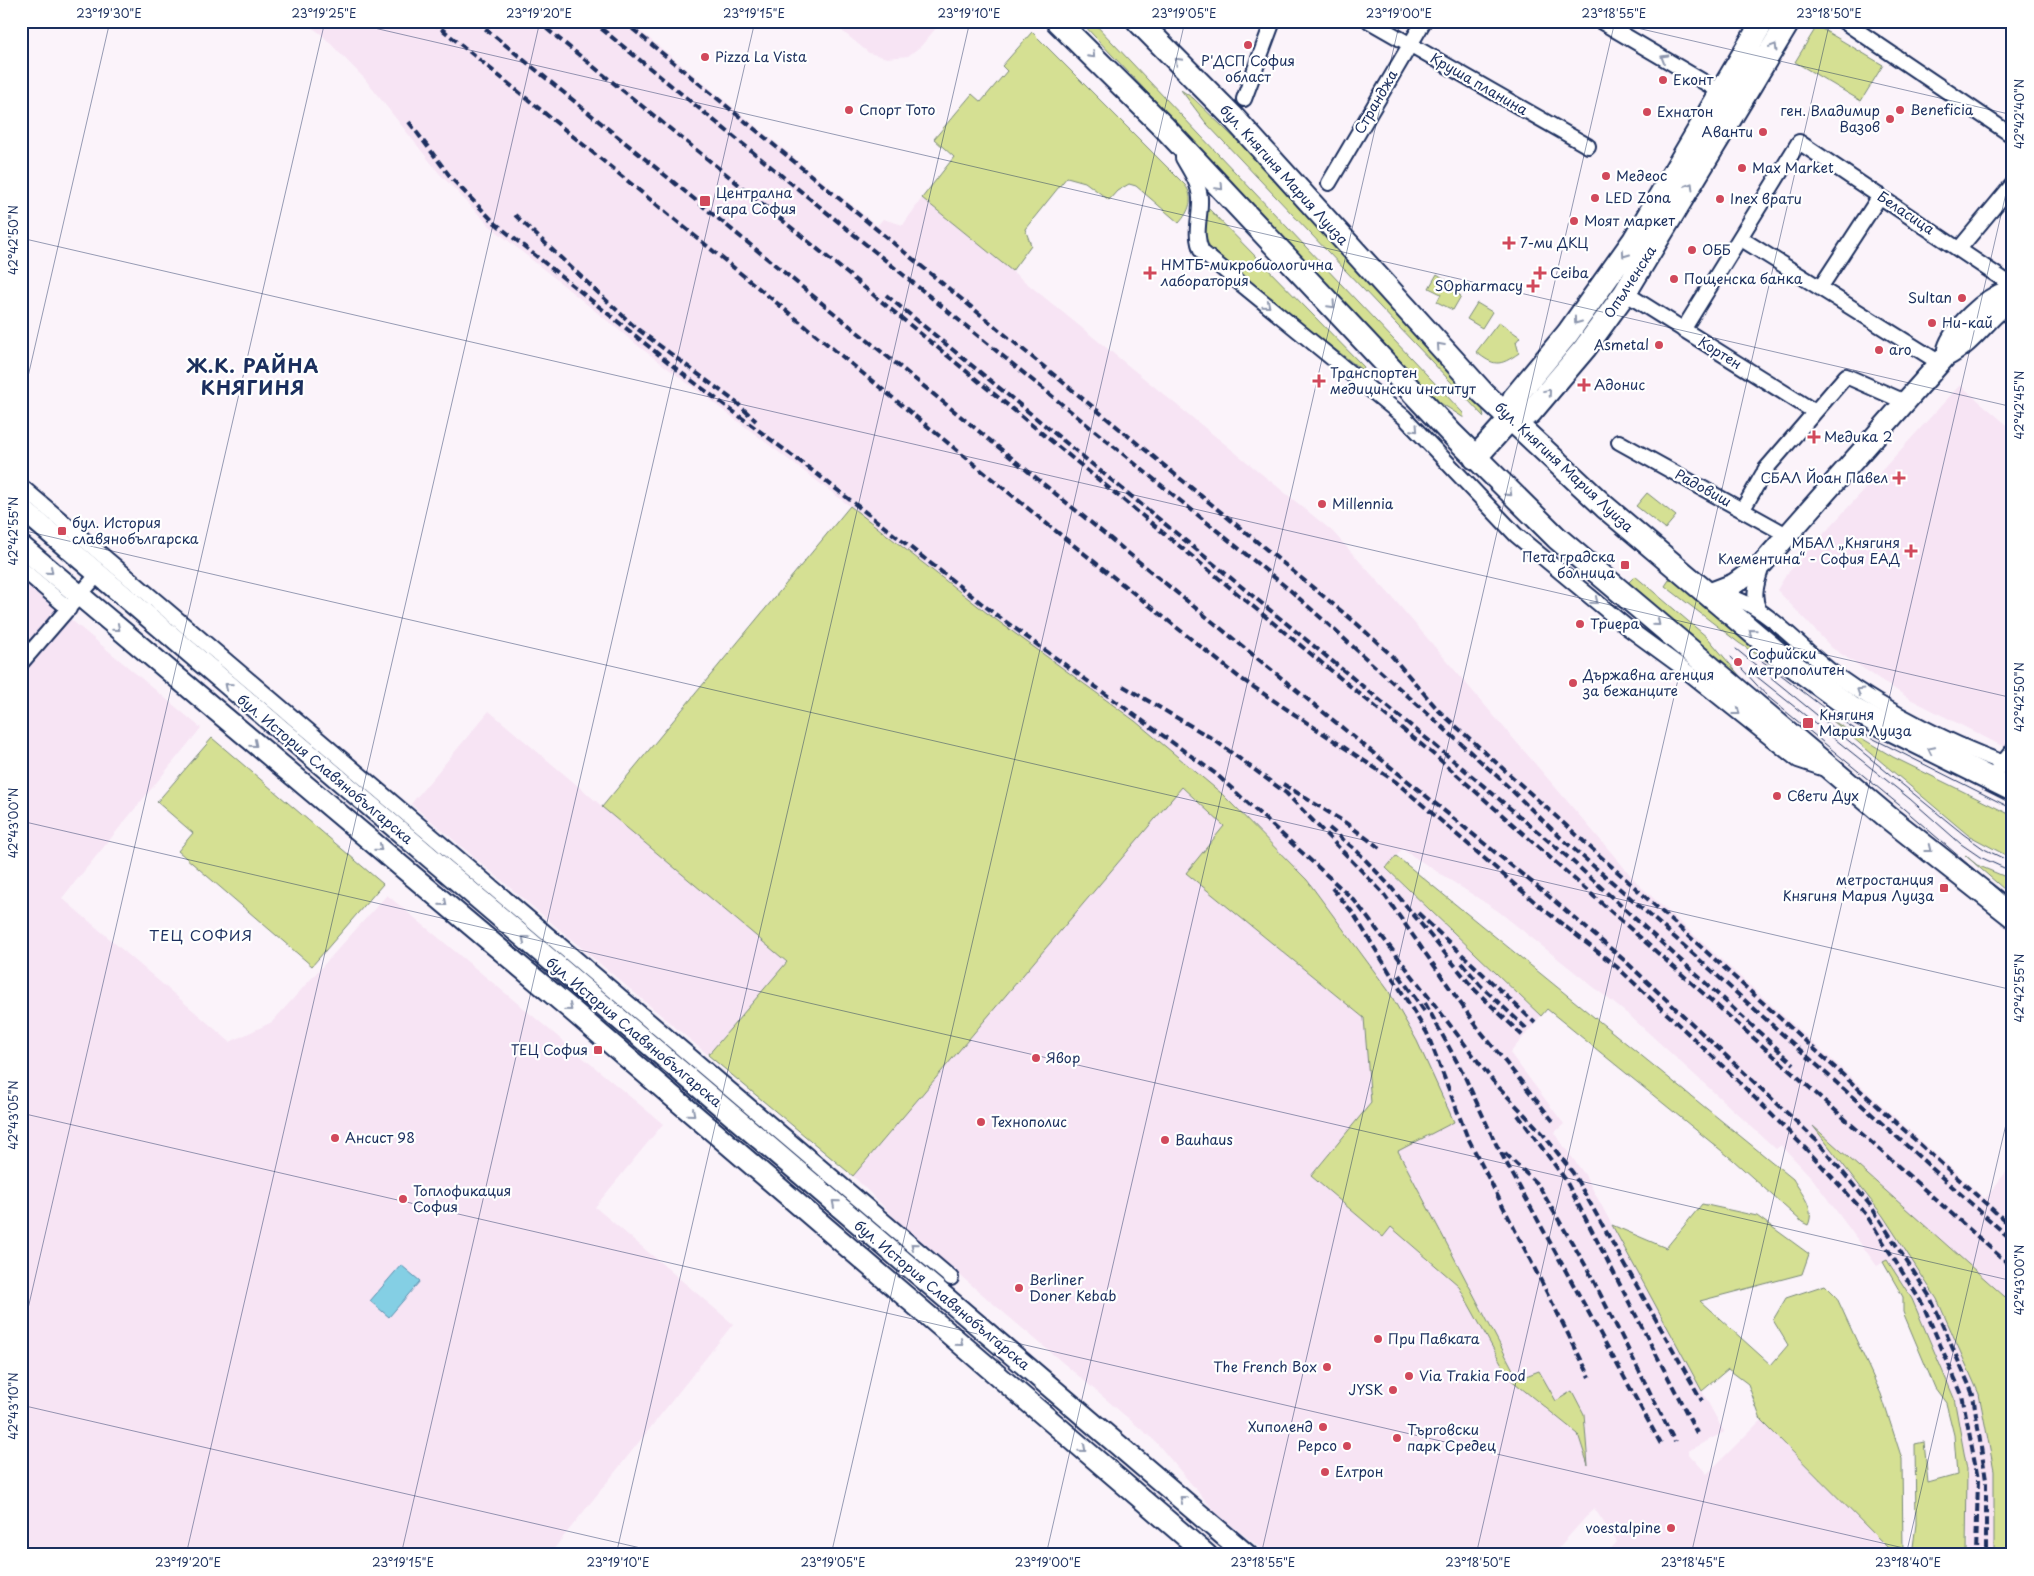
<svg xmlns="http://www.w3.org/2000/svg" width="2034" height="1576" viewBox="0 0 2034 1576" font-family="'Playpen Sans',sans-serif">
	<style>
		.built { fill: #f7e4f4 }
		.green { fill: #d5e093; stroke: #788878 }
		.water { fill: #84cfe4; stroke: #5a8fae }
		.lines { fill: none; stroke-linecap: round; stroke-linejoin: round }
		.street-casing { stroke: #1b2f5e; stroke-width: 18 }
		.secondary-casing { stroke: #1b2f5e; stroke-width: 24 }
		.primary-casing { stroke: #1b2f5e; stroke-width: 26 }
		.street { stroke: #fff; stroke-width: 14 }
		.secondary { stroke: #fff; stroke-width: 20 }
		.primary { stroke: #fff; stroke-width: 22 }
		.tram { stroke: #1b2f5e; stroke-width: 1 }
		.rail { stroke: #1b2f5e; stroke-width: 4; stroke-dasharray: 8 4; stroke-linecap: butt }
		.oneway { stroke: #8d97ae }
		.ticks { fill: none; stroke: #1b2f5e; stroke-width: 1; stroke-opacity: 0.45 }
		.poi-dot { fill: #d1495b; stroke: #fff; stroke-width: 2 }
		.labels { text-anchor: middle; stroke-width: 4.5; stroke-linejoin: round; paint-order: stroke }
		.poi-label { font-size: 14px; fill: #1b2f5e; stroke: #fff; text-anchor: start }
		.street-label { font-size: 14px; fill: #1b2f5e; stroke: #fff }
		.neighbourhood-label { font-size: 15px; letter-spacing: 1px; fill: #1b2f5e; stroke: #fff }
		.district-label { font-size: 19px; font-weight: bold; letter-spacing: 1px; fill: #1b2f5e; stroke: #fff }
		.neatline { fill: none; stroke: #1b2f5e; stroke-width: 2 }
		.ticks-label { font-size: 12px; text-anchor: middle; fill: #1b2f5e }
	</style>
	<rect width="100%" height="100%" fill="#fbf3fa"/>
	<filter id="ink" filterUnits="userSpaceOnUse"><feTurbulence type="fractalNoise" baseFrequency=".02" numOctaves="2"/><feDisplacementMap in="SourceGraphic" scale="10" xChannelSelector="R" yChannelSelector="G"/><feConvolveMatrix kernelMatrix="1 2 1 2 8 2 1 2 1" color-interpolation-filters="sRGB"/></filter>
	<g filter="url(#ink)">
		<path class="built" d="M303,21H628L877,226L883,219L903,225L922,198L1332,531L1392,597L1640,886L1985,1199L2006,1172L2010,977L2013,975V1304L1815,1129L1883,1216L1937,1299L1979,1394L1994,1470V1555H1966L1968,1542L1954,1398L1912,1299L1887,1260L1877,1266L1812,1178L1781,1145L1776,1149L1630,1016L1498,911L1402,849L1386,869L1541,1016L1510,1053L1564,1124L1554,1133L1585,1175L1724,1432L1688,1451V1453L1707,1474L1761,1420L1895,1555H1605L1617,1542L1594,1508L1552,1555H1269L1216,1513L1155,1441L909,1232L853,1176L1181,787L1225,826L1186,873L1364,1018L1371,1103L1311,1176L1383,1237L1391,1227L1458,1285L1510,1379L1578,1434L1588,1462L1584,1414L1572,1391L1556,1401L1519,1379L1397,1151L1417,1041L1388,990L1307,880L1221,793L1135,721L987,613L850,506L641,348L490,226L439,173L364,78L321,34Z
			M830,21H942L921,46L908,56L887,58L869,53Z
			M1960,385L2013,430V735L2004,747L1910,699L1832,648L1777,590L1786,575Z
			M21,578L201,728L62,898L230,1042L272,1022L387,895L663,1124L595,1207L733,1324L549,1555H21Z
			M489,711L787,962L708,1055L411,804Z"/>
		<path class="green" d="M1080,21H1092L1095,24L1463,413L1464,418L1439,402Z
			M1817,26L1883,65L1861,101L1795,62Z
			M1032,32L1185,185C1195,198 1189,212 1179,223L1136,186L1129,184L1117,191L1109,200L1085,182L1067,177L1025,229L1031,245L1012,271L922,198L954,157L934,139L972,94L981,102L1007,71L1002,66Z
			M1181,90L1193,98L1255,158L1482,407L1484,417L1206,123Z
			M1206,206L1364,367L1362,370L1209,252L1203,242Z
			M1437,274L1451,283L1448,288L1461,296L1453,310L1437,302L1441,294L1429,288Z
			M1477,303L1492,312L1482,328L1467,319Z
			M1499,322L1520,337L1516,342L1519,353C1499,367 1494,366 1476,352Z
			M1647,493L1676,516L1665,529L1636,506Z
			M850,506L987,613L1135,721L1221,793L1307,880L1388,990L1417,1041L1454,1122L1398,1151L1518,1379L1539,1371L1556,1401L1572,1391L1584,1414L1588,1465L1578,1434L1510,1379L1458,1285L1391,1227L1383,1237L1311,1176L1371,1103L1364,1018L1186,873L1224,826L1182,787L853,1176L708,1055L787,962L602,807Z
			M1635,576L1708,638L1745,682L1627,584Z
			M1671,577L1771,664L1739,643L1665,586Z
			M1833,721L1893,757L2013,816V859L1968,835Z
			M212,738L383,884L312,966L178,851L193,833L157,802Z
			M1965,855L1977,865L2013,880V897Z
			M1396,856L1793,1179C1801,1193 1816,1209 1808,1225L1802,1222L1733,1160L1547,1009L1541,1016L1386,868Z
			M1813,1126L2013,1304V1555H1994V1470L1979,1394L1937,1299L1883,1216Z
			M1702,1204L1757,1216L1809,1254L1802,1274L1700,1301L1771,1365L1788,1345L1773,1320L1786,1298L1825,1285L1836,1296L1881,1394L1902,1459L1903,1555H1895L1761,1420L1748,1384L1728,1369L1702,1391L1612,1225L1666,1248Z
			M1887,1260L1912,1299L1954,1398L1967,1469L1966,1555H1912L1916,1524L1915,1444L1924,1442L1928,1483L1957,1475L1954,1435L1946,1403L1935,1388L1903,1312V1297L1883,1262Z"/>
		<path class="water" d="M401,1265L420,1281L389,1317L370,1301Z"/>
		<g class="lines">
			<g class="street-casing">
				<path id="street" d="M1369,21L1588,146
					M1600,21L1721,92
					M1843,21L2013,136
					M1244,99L1273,21
					M1183,158C1190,170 1199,183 1200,198C1201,218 1193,233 1202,252L1404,417L1516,535L1628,628L1680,666L1798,760L1822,768
					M1329,183L1424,21
					M1740,238L1940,363
					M1959,249L2013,184
					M1820,288L1880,196
					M1625,293L1815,412
					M1683,330L1799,142L2013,286
					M1619,442L1787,535
					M1765,470L1846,376L1905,402
					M21,486L951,1278
					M1743,509L1763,474
					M21,568L69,609
					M1713,595C1721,597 1731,597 1739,600C1773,613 1807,654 1837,676C1884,710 1958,748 2013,766
					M1759,610C1751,595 1758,579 1763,563
					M21,663L98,574
					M1998,769L2013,750"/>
			</g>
			<g class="secondary-casing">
				<path id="secondary" d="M1948,349C1954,329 1986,299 2006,292
					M21,508L1247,1555
					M21,546L567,1006L1207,1555
					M1708,594L1734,584L1763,563L1946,356C1974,342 1987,315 2013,298"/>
			</g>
			<g class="primary-casing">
				<path id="primary" d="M1057,21L1163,126L1451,433L1557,538L1890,819L2013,916
					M1138,21L1232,116L1483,393L1605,507L1787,661L1850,707L1880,724L2013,790
					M1510,419L1530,413L1585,348L1625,293L1789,21
					M1475,458L1510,419L1514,398L1568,333L1634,240L1763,21"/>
			</g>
			<use href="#street" class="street"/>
			<use href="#secondary" class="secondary"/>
			<use href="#primary" class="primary"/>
			<path class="tram" d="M1736,649L1963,834L1984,849L2013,863
				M1731,657L1767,696L1904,809L2013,903
				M1759,659C1793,682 1823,710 1858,731L2013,809
				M1751,672L1910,799L1961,844L1980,857L2013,872"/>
			<path class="rail" d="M432,21L1052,528L1240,678L1396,782L1543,909L1617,967L1727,1070L1809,1152L1865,1213L1923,1305L1962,1395L1978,1479L1976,1555
				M476,21L1545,893L1624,960L1817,1141L1870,1205L1930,1297L1969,1385L1973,1395L1986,1480V1555
				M537,21L726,174L1439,759L2013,1268
				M592,21L1291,591L1498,777L1561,838L1634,901L2013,1241
				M623,21L1356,623L1390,654L1439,711L2013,1228
				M409,122L452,179L495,223L683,374L817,474L995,614L1216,774L1354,900L1493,1081L1543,1134L1573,1173L1702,1401
				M515,215L636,328L737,403L756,421
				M886,295L1460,766L1570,859L1794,1064
				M1123,686L1213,739L1286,793L1383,893L1478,1028L1553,1121
				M1283,784L1346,823L1381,849
				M1329,828L1357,851L1390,886L1474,989L1524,1037
				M1332,888L1353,913L1427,1033L1467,1136L1590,1377
				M1418,913L1535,1023
				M1462,963L1480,985L1529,1031
				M1399,975L1425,1012
				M1425,1003L1463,1073L1496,1144L1662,1446
				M1518,1115L1565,1179L1697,1433
				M1505,1153L1538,1185L1587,1268L1675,1442"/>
		</g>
		<defs><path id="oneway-chevron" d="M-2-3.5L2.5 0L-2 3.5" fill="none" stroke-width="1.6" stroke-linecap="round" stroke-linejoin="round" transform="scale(1.25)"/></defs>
		<g class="oneway">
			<use href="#oneway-chevron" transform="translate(1774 47) rotate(-59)"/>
			<use href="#oneway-chevron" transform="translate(1092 55) rotate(45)"/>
			<use href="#oneway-chevron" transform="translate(1664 58) rotate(-150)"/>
			<use href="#oneway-chevron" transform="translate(1178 61) rotate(-135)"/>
			<use href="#oneway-chevron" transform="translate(1690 186) rotate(-59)"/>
			<use href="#oneway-chevron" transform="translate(1220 187) rotate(47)"/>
			<use href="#oneway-chevron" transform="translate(1625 254) rotate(125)"/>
			<use href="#oneway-chevron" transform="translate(1267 305) rotate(39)"/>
			<use href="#oneway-chevron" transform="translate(1332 305) rotate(47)"/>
			<use href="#oneway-chevron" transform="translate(1577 321) rotate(126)"/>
			<use href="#oneway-chevron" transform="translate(1440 346) rotate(-132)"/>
			<use href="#oneway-chevron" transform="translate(1548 392) rotate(-50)"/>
			<use href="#oneway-chevron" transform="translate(1415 429) rotate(47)"/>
			<use href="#oneway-chevron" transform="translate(1509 493) rotate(44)"/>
			<use href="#oneway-chevron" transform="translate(50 571) rotate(41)"/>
			<use href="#oneway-chevron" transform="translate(1595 601) rotate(40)"/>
			<use href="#oneway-chevron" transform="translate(1657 623) rotate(40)"/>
			<use href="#oneway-chevron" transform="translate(117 628) rotate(40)"/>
			<use href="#oneway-chevron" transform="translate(1752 632) rotate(-140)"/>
			<use href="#oneway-chevron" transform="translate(228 686) rotate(-140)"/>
			<use href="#oneway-chevron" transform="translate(1860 691) rotate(-148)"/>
			<use href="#oneway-chevron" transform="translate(1737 712) rotate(38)"/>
			<use href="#oneway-chevron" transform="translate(254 744) rotate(40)"/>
			<use href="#oneway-chevron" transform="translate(1931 750) rotate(-154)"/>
			<use href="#oneway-chevron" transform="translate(379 848) rotate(40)"/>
			<use href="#oneway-chevron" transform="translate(1929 849) rotate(38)"/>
			<use href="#oneway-chevron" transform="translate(444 903) rotate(40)"/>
			<use href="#oneway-chevron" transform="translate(525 939) rotate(-140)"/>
			<use href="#oneway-chevron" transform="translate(569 1008) rotate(40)"/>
			<use href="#oneway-chevron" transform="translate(692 1113) rotate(41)"/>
			<use href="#oneway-chevron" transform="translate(835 1203) rotate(-139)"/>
			<use href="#oneway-chevron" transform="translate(914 1246) rotate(-140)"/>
			<use href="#oneway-chevron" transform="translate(960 1343) rotate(41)"/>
			<use href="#oneway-chevron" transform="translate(1083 1449) rotate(41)"/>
			<use href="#oneway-chevron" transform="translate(1183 1499) rotate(-140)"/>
		</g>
	</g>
	<path class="ticks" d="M344,21L2013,407M1607,21L2013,115M21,238L2013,698M21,407L110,21M21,530L2013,990M21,821L2013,1281M21,1113L1934,1555M21,1339L325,21M21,1405L671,1555M186,1555L540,21M401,1555L755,21M616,1555L970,21M831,1555L1185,21M1046,1555L1400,21M1261,1555L1615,21M1476,1555L1830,21M1691,1555L2013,163M1906,1555L2013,1094"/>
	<g class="poi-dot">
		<circle cx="1248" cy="45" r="5"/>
		<circle cx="705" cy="57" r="5"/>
		<circle cx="1663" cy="80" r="5"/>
		<circle cx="849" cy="110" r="5"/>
		<circle cx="1900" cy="110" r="5"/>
		<circle cx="1647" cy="112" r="5"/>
		<circle cx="1890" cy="119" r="5"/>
		<circle cx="1763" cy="132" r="5"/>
		<circle cx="1742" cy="168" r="5"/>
		<circle cx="1606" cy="176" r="5"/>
		<circle cx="1595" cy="198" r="5"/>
		<circle cx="1720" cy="199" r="5"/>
		<rect x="699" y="195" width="12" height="12" rx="2.5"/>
		<circle cx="1574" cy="221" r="5"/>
		<path d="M1506.5 235.5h5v5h5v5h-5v5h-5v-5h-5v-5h5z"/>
		<circle cx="1692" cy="250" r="5"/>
		<path d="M1147.5 265.5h5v5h5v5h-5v5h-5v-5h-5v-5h5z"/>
		<path d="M1537.5 265.5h5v5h5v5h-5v5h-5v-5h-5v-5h5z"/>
		<circle cx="1674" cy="279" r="5"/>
		<path d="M1530.5 278.5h5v5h5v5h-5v5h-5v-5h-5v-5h5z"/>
		<circle cx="1962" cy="298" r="5"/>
		<circle cx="1932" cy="323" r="5"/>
		<circle cx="1659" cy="345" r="5"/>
		<circle cx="1879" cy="350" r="5"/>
		<path d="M1316.5 373.5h5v5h5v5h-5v5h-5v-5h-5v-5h5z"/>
		<path d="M1581.5 377.5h5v5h5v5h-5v5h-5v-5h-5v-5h5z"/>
		<path d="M1811.5 429.5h5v5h5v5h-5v5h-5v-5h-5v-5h5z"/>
		<path d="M1896.5 470.5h5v5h5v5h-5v5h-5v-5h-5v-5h5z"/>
		<circle cx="1322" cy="504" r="5"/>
		<rect x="57" y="526" width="10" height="10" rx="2.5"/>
		<path d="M1908.5 543.5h5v5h5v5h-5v5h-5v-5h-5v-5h5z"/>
		<rect x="1620" y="560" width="10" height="10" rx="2.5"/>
		<circle cx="1580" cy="624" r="5"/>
		<circle cx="1738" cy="662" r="5"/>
		<circle cx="1573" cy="683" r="5"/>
		<rect x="1802" y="717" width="12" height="12" rx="2.5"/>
		<circle cx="1777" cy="796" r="5"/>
		<rect x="1939" y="883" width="10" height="10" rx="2.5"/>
		<rect x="593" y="1045" width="10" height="10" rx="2.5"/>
		<circle cx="1036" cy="1058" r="5"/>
		<circle cx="981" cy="1122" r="5"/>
		<circle cx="335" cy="1138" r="5"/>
		<circle cx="1165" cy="1140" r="5"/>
		<circle cx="403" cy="1199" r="5"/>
		<circle cx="1019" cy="1288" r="5"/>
		<circle cx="1378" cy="1339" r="5"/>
		<circle cx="1327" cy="1367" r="5"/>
		<circle cx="1409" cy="1376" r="5"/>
		<circle cx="1393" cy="1390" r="5"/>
		<circle cx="1323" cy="1427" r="5"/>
		<circle cx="1397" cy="1438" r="5"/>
		<circle cx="1347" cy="1446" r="5"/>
		<circle cx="1325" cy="1472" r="5"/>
		<circle cx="1671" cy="1528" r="5"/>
	</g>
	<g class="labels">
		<g class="poi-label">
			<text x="715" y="62">Pizza La Vista</text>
			<text x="1248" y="66" text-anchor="middle">Р'ДСП София<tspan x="1248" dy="16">област</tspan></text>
			<text x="1673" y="85">Еконт</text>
			<text x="859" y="115">Спорт Тото</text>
			<text x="1910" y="115">Beneficia</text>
			<text x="1880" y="116" text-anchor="end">ген. Владимир<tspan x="1880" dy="16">Вазов</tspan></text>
			<text x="1657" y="117">Ехнатон</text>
			<text x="1753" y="137" text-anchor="end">Аванти</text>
			<text x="1752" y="173">Max Market</text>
			<text x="1616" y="181">Медеос</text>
			<text x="716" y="198">Централна<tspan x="716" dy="16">гара София</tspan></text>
			<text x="1605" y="203">LED Zona</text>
			<text x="1730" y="204">Inex врати</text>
			<text x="1584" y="226">Моят маркет</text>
			<text x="1520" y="248">7-ми ДКЦ</text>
			<text x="1702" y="255">ОББ</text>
			<text x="1161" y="270">НМТБ-микробиологична<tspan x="1161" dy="16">лаборатория</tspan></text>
			<text x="1550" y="278">Ceiba</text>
			<text x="1684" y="284">Пощенска банка</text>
			<text x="1523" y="291" text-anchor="end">SOpharmacy</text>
			<text x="1952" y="303" text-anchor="end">Sultan</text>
			<text x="1942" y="328">Ни-кай</text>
			<text x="1649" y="350" text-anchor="end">Asmetal</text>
			<text x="1889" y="355">aro</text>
			<text x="1330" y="378">Транспортен<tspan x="1330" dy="16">медицински институт</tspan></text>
			<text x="1594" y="390">Адонис</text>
			<text x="1824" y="442">Медика 2</text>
			<text x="1888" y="483" text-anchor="end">СБАЛ Йоан Павел</text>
			<text x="1332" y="509">Millennia</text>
			<text x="72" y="528">бул. История<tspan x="72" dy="16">славянобългарска</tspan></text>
			<text x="1900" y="548" text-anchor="end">МБАЛ „Княгиня<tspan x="1900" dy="16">Клементина“ - София ЕАД</tspan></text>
			<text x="1615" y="562" text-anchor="end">Пета градска<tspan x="1615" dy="16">болница</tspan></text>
			<text x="1590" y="629">Триера</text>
			<text x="1748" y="659">Софийски<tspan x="1748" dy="16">метрополитен</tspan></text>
			<text x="1583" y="680">Държавна агенция<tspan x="1583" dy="16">за бежанците</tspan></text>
			<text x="1819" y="720">Княгиня<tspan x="1819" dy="16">Мария Луиза</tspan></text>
			<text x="1787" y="801">Свети Дух</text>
			<text x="1934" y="885" text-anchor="end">метростанция<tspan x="1934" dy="16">Княгиня Мария Луиза</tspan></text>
			<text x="588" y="1055" text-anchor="end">ТЕЦ София</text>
			<text x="1046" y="1063">Явор</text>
			<text x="991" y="1127">Технополис</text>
			<text x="345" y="1143">Ансист 98</text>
			<text x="1175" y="1145">Bauhaus</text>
			<text x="413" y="1196">Топлофикация<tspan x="413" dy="16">София</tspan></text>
			<text x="1029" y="1285">Berliner<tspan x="1029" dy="16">Doner Kebab</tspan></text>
			<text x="1388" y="1344">При Павката</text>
			<text x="1317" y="1372" text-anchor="end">The French Box</text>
			<text x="1419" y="1381">Via Trakia Food</text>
			<text x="1383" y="1395" text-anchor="end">JYSK</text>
			<text x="1313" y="1432" text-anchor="end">Хиполенд</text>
			<text x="1407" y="1435">Търговски<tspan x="1407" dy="16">парк Средец</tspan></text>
			<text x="1337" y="1451" text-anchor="end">Pepco</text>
			<text x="1335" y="1477">Елтрон</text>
			<text x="1661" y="1533" text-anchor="end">voestalpine</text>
		</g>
		<g class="street-label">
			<text transform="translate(1479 84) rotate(30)" y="5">Круша планина</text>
			<text transform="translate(1376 102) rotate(-60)" y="5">Странджа</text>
			<text transform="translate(1284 175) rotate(48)" y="5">бул. Княгиня Мария Луиза</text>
			<text transform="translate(1906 213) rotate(34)" y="5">Беласица</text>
			<text transform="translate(1630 282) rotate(-57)" y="5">Опълченска</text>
			<text transform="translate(1720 353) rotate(32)" y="5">Кортен</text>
			<text transform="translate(1564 467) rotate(43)" y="5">бул. Княгиня Мария Луиза</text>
			<text transform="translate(1703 488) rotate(29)" y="5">Радовиш</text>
			<text transform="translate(325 769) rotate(40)" y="5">бул. История Славянобългарска</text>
			<text transform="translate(634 1032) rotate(40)" y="5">бул. История Славянобългарска</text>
			<text transform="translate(942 1295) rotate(40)" y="5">бул. История Славянобългарска</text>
		</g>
		<g class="neighbourhood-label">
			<text x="201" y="941">ТЕЦ СОФИЯ</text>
		</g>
		<g class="district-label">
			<text x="253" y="373">Ж.К. РАЙНА<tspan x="253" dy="22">КНЯГИНЯ</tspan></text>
		</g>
	</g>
	<rect width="2034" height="1576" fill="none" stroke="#fff" stroke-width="55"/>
	<rect x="28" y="28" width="1978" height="1520" class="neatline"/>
	<g class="ticks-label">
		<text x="109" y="18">23°19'30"E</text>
		<text x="324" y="18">23°19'25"E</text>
		<text x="539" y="18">23°19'20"E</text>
		<text x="754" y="18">23°19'15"E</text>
		<text x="969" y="18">23°19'10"E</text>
		<text x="1184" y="18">23°19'05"E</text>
		<text x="1399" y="18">23°19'00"E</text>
		<text x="1614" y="18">23°18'55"E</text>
		<text x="1829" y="18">23°18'50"E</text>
		<text transform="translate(2020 114) rotate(-90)" y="4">42°42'40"N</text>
		<text transform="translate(14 240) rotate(-90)" y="4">42°42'50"N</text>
		<text transform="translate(2020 405) rotate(-90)" y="4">42°42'45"N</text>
		<text transform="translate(14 531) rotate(-90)" y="4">42°42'55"N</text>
		<text transform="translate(2020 697) rotate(-90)" y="4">42°42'50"N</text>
		<text transform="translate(14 823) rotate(-90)" y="4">42°43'00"N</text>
		<text transform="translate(2020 988) rotate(-90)" y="4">42°42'55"N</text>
		<text transform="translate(14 1115) rotate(-90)" y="4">42°43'05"N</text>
		<text transform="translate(2020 1280) rotate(-90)" y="4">42°43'00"N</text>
		<text transform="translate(14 1406) rotate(-90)" y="4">42°43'10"N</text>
		<text x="188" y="1567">23°19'20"E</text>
		<text x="403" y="1567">23°19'15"E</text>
		<text x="618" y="1567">23°19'10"E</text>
		<text x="833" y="1567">23°19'05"E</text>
		<text x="1048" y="1567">23°19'00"E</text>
		<text x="1263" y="1567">23°18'55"E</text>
		<text x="1478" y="1567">23°18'50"E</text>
		<text x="1693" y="1567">23°18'45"E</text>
		<text x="1908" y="1567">23°18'40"E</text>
	</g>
</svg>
